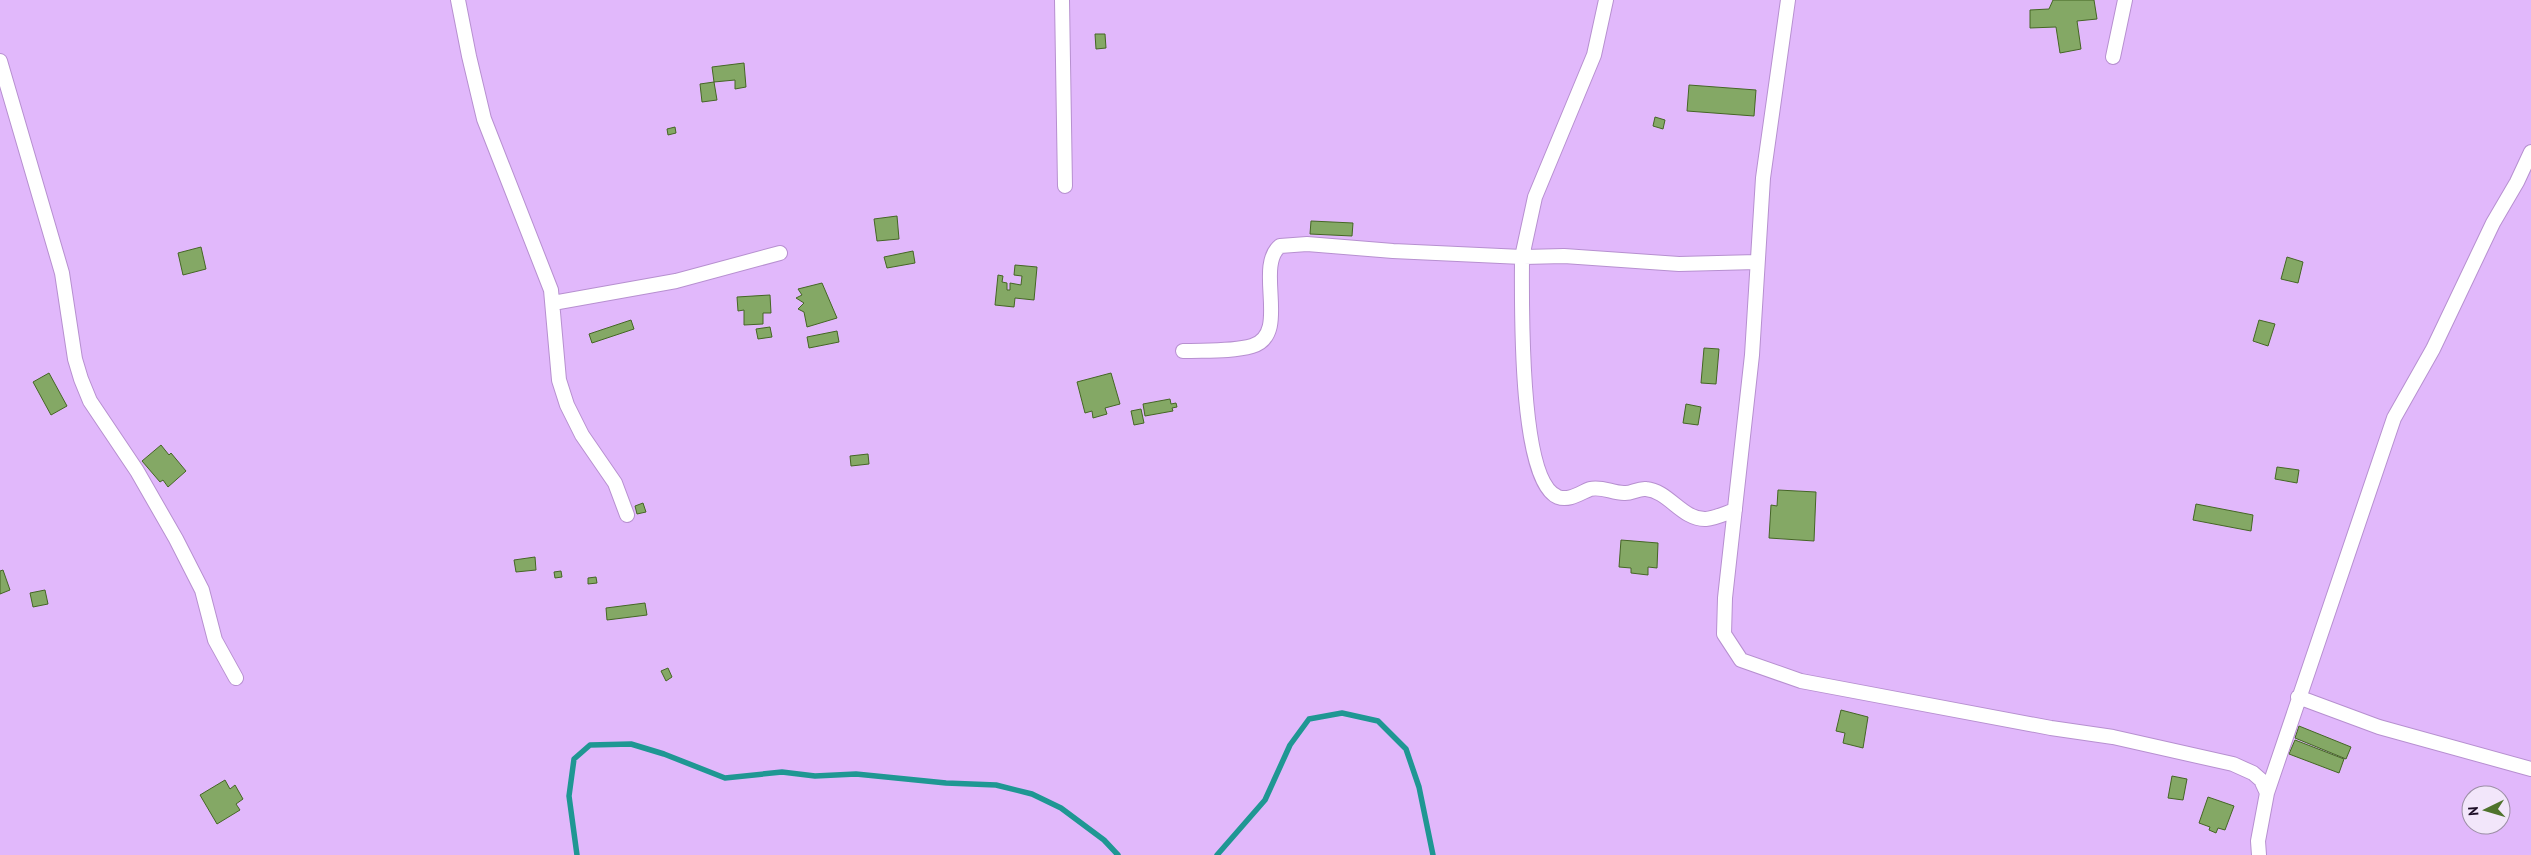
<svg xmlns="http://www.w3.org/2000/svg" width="2531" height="855" viewBox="0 0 2531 855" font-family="'PT Sans',sans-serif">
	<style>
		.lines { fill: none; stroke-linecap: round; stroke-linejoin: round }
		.stream { stroke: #1f9793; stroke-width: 5.5 }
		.building { fill: #84a865; stroke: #456625 }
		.street-casing { stroke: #b790d0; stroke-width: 16 }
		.street { stroke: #fff; stroke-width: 14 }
	</style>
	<rect width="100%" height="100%" fill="#e1b8fb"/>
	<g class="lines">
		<path class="stream" d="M577,855L569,796L574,759L590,745L631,744L664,754L725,778L782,772L815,776L856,774L946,783L996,785L1032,794L1061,808L1104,840L1118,855
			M1217,855L1265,800L1290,745L1309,719L1342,713L1378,721L1406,749L1419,787L1433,855"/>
	</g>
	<path class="building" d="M2053,0H2094L2097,19L2077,21L2081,49L2060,53L2056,27L2030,28V10L2049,9Z
		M1095,34H1105L1106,48L1096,49Z
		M744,63L746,87L735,89V80L714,82L712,67Z
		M714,82L717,100L702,102L700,84Z
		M1689,85L1756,90L1754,116L1687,111Z
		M1655,117L1665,120L1663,129L1653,126Z
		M675,127L676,133L668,135L667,129Z
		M897,216L899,239L877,241L874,219Z
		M1311,221L1353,223L1352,236L1310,234Z
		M201,247L206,269L183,275L178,253Z
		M913,251L915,263L887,268L884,257Z
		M2287,257L2303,262L2298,283L2281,279Z
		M1015,265L1037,267L1034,300L1015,298L1014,307L995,305L998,275L1003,276L1002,282L1007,283V290H1010V283L1021,285L1022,276L1014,275Z
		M822,283L837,318L807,327L804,312L798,309L804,303L796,298L802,295L798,289Z
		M770,295L771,313H763V324L744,325V310L738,311L737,297Z
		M631,320L634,329L592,343L589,334Z
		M2259,320L2275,324L2268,346L2253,341Z
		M770,327L772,337L758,339L756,329Z
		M837,331L839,342L809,348L807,337Z
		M1704,348L1719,349L1716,384L1701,383Z
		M49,373L67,406L51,415L33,382Z
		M1111,373L1120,404L1105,408L1107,414L1093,418L1092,411L1085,413L1077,382Z
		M1170,399L1171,404L1176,403L1177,407L1172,408L1173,411L1145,416L1143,404Z
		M1686,404L1701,407L1698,425L1683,423Z
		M1141,409L1144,423L1134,425L1131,411Z
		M161,445L169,455L171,453L186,471L168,487L163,480L160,482L142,461Z
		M868,454L869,464L851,466L850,456Z
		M2277,467L2299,470L2297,483L2275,479Z
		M1778,490L1816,492L1814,541L1769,538L1771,505L1777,506Z
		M643,503L646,512L637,514L635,506Z
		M2196,504L2253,515L2251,531L2193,520Z
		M1621,540L1658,543L1657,568L1648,567V575L1631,573V568L1619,567Z
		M535,557L536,570L516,572L514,560Z
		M3,570L10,590L0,594V571Z
		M561,571L562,577L555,578L554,572Z
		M596,577L597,583L588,584V578Z
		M45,590L48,604L33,607L30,593Z
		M645,603L647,615L607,620L606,608Z
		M668,668L672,677L666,681L661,671Z
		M1841,710L1868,717L1863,748L1843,743L1845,733L1836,731Z
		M2299,726L2351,747L2346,759L2295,738Z
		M2295,740L2344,759L2339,773L2289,754Z
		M2172,776L2187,779L2183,800L2168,798Z
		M225,780L230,789L235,785L243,799L236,804L240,810L217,824L200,795Z
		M2208,797L2234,806L2225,830L2218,828L2216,833L2209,830L2210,827L2199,823Z"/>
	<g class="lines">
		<g class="street-casing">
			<path id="street" d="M458,0L469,56L484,119L551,290L559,380L567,405L582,435L615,483L627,515
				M1062,0L1065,186
				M1788,0L1763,178L1752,355L1725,598L1724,634L1741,660L1801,681L2051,728L2113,737L2233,764L2253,773L2261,780L2267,793L2258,841L2259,855
				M2113,57L2125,0
				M0,61L62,273L75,359L81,379L90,401L137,471L176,539L202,590L215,640L236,678
				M553,303L676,281L780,253
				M1183,351C1205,350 1231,352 1252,346C1291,335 1254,267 1280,246L1307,244L1393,251L1522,257L1535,197L1594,55L1606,0
				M1735,510C1726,513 1716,518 1706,519C1682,520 1669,491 1646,489C1638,488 1631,494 1624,493C1612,493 1602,486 1590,489C1580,493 1569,501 1558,497C1518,481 1522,296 1522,257L1564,256L1679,264L1757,262
				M2298,697L2379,727L2531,769
				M2267,793L2394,418L2433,349L2493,223L2517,182L2531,152"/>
		</g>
		<use href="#street" class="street"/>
	</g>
	<g transform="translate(2486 810) rotate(265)"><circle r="24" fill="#f2e6fa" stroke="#9c8fa5"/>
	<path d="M0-4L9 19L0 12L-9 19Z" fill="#4f732c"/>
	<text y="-8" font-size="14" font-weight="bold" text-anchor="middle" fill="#1c0d25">N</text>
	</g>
</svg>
